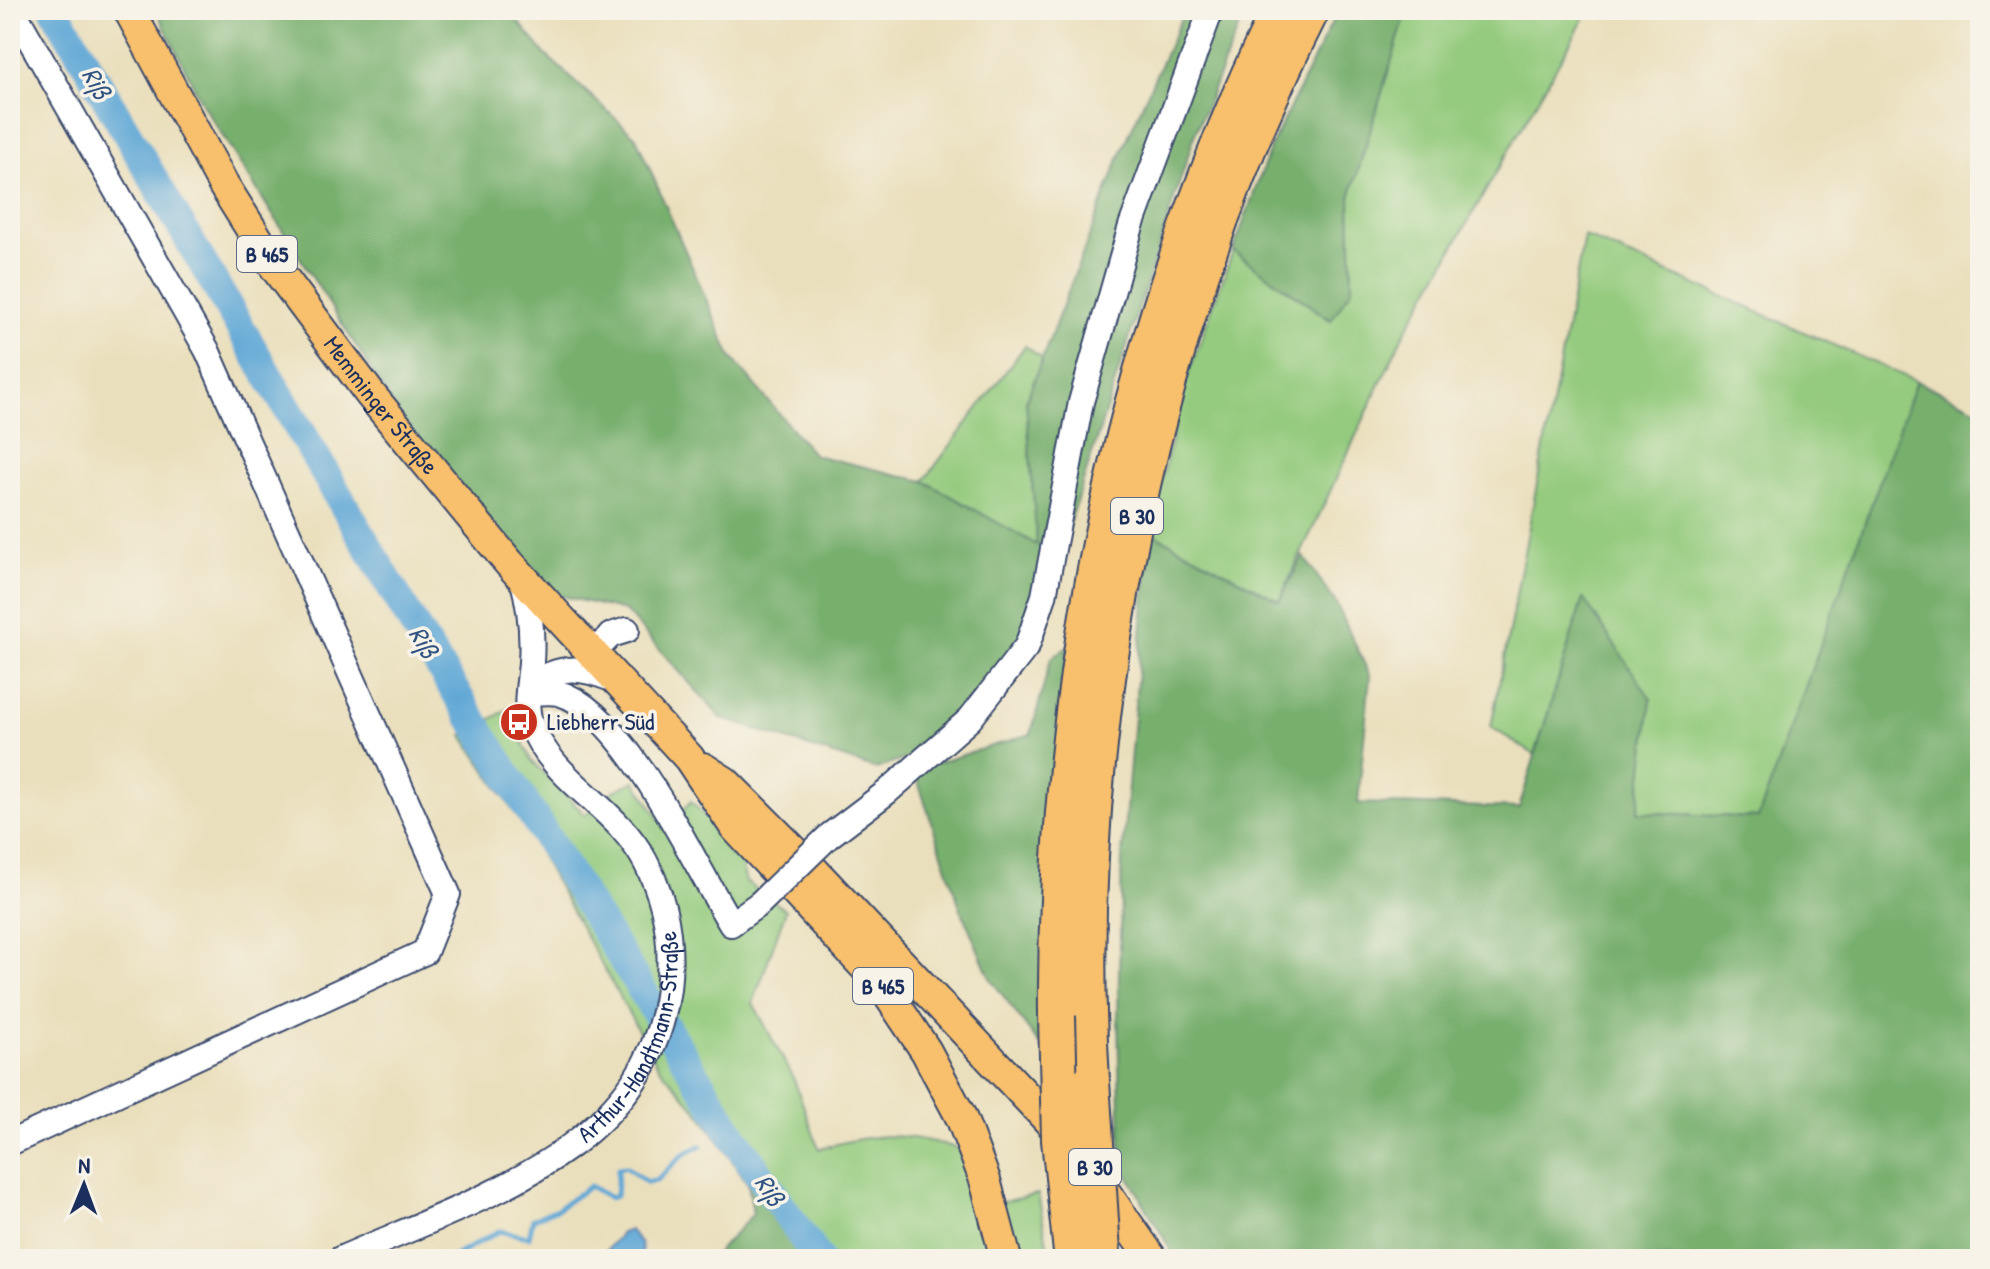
<svg xmlns="http://www.w3.org/2000/svg" width="1990" height="1269" viewBox="0 0 1990 1269" font-family="'Patrick Hand',sans-serif">
	<style>
		.green { fill: #94cb7e; stroke: #587d6e; stroke-width: 2 }
		.forest { fill: #77af6d; stroke: #496f66; stroke-width: 2 }
		.water { fill: #5fa7d6; stroke: #3d6b9a; stroke-width: 2 }
		.lines { fill: none; stroke-linecap: round; stroke-linejoin: round }
		.stream { stroke: #5fa7d6; stroke-width: 5 }
		.river { stroke: #5fa7d6; stroke-width: 30 }
		.minor-casing { stroke: #3a496c; stroke-width: 28 }
		.major-casing { stroke: #3a496c; stroke-width: 34 }
		.highway-casing { stroke: #3a496c; stroke-width: 40 }
		.minor { stroke: #fff; stroke-width: 24 }
		.major { stroke: #f8bf6c; stroke-width: 30 }
		.highway { stroke: #f8bf6c; stroke-width: 36 }
		.minor-bridge-casing { stroke: #3a496c; stroke-width: 28; stroke-linecap: butt }
		.highway-bridge-casing { stroke: #3a496c; stroke-width: 40; stroke-linecap: butt }
		.minor-bridge { stroke: #fff; stroke-width: 24 }
		.highway-bridge { stroke: #f8bf6c; stroke-width: 36 }
		.labels { text-anchor: middle; stroke-width: 7; stroke-linejoin: round; paint-order: stroke }
		.shield { fill: #f7f3e8; stroke: #5d6a87; stroke-width: 2 }
		.shield-label { font-size: 22px; font-weight: bold; fill: #1b2f5e }
		.street-label { font-size: 24px; fill: #1b2f5e; stroke: #f7f3e8 }
		.poi-label { font-size: 24px; fill: #1b2f5e; stroke: #f7f3e8; text-anchor: start }
		.water-label { font-size: 26px; font-style: italic; fill: #2f5382; stroke: #f7f3e8 }
	</style>
	<rect width="100%" height="100%" fill="#f7f3e8"/>
	<filter id="ink" filterUnits="userSpaceOnUse"><feTurbulence type="fractalNoise" baseFrequency=".0125" numOctaves="2"/><feDisplacementMap in="SourceGraphic" scale="16" xChannelSelector="R" yChannelSelector="G"/><feConvolveMatrix kernelMatrix="1 2 1 2 8 2 1 2 1" color-interpolation-filters="sRGB"/></filter>
	<filter id="wash" filterUnits="userSpaceOnUse"><feTurbulence type="fractalNoise" baseFrequency=".006" numOctaves="4" result="noise"/><feDisplacementMap in="SourceGraphic" scale="32" xChannelSelector="R" yChannelSelector="G"/><feGaussianBlur stdDeviation="1.8" result="paint"/><feColorMatrix in="noise" values="0 0 0 0 0 0 0 0 0 0 0 0 0 0 0 0 0 1.4 0 .05"/><feComposite in="paint" operator="in"/></filter>
	<g filter="url(#wash)">
		<rect width="100%" height="100%" fill="#eadfbc"/>
		<path class="green" d="M1407,10H1589L1401,339L1279,601L1150,532L1183,389L1233,251L1330,320L1352,289L1350,197Z
			M1584,236L1916,381L1759,818L1638,812L1651,699L1582,604L1535,755L1491,727Z
			M1025,346L1043,359L1026,401L1037,545L924,481Z
			M508,709L531,760L585,815L612,792L635,781L666,829L691,801L738,853L746,882L786,910L753,1003L794,1080L819,1149C876,1132 903,1132 960,1149L977,1208L1038,1194L1050,1259H831L769,1174L748,1184L701,1115L658,1066L530,836L463,736Z"/>
		<path class="forest" d="M156,10H509L545,54L636,137L731,357L814,455L924,481L1037,545L1026,401L1124,146L1185,10H1246L1196,131L1043,606L968,705L917,755L876,769L721,718L625,611L554,594L403,420L203,105Z
			M1338,10H1407L1350,197L1352,289L1331,320L1233,251L1271,146Z
			M1916,381L1980,410V1259H1176L1121,1164L1118,1013L1122,855L1150,532L1279,601L1303,556L1336,603L1370,676L1358,803L1519,808L1583,598L1651,699L1638,812L1758,818Z
			M1068,647L1039,1044L990,978L960,907L914,770L1031,734L1051,658Z
			M768,1174L824,1248L831,1259H711L753,1214L748,1184Z"/>
		<path class="water" d="M630,1230L641,1244L643,1259H599L621,1233Z"/>
		<g class="lines">
			<path class="stream" d="M450,1259L499,1231L529,1237L533,1219L557,1209L590,1186L610,1198L616,1196L618,1168L626,1167L646,1182L656,1181L684,1154L701,1146"/>
			<path class="river" d="M55,10L413,624L735,1139L818,1259"/>
		</g>
	</g>
	<g filter="url(#ink)">
		<g class="lines">
			<g class="minor-casing">
				<g id="minor">
					<path d="M594,652L611,635L627,630"/>
					<path d="M530,686C561,663 582,667 616,681"/>
					<path d="M529,693C538,693 550,691 559,693C627,713 694,865 731,924L760,903"/>
					<path d="M829,836L887,792L970,719L1027,646L1044,596L1081,402L1131,226L1211,10"/>
					<path d="M10,1143L425,952L448,894L207,350L13,10"/>
					<path id="s1" d="M340,1259C468,1202 648,1152 668,989C673,944 667,902 645,861C616,806 552,782 530,722C524,704 530,680 531,662C533,633 530,606 522,578"/>
				</g>
			</g>
			<g class="major-casing">
				<g id="major">
					<path id="s2" d="M129,10L223,184L275,267L370,394L509,563L689,758L735,827L882,985L926,1051L961,1117L985,1180L1006,1259"/>
					<path d="M703,768L725,782L812,869L1069,1142"/>
					<path d="M1095,1178L1152,1259"/>
				</g>
			</g>
			<g class="highway-casing">
				<path id="highway" d="M1057,1016C1054,671 1127,321 1280,10
					M1091,1081C1069,724 1149,329 1311,10"/>
			</g>
			<use href="#minor" class="minor"/>
			<use href="#major" class="major"/>
			<use href="#highway" class="highway"/>
			<g class="minor-bridge-casing">
				<path id="minor-bridge" d="M760,903L829,836"/>
			</g>
			<g class="highway-bridge-casing">
				<path id="highway-bridge" d="M1057,1016L1060,1140L1072,1252
					M1091,1081L1102,1252"/>
			</g>
			<use href="#minor-bridge" class="minor-bridge"/>
			<use href="#highway-bridge" class="highway-bridge"/>
		</g>
	</g>
	<defs>
		<g id="bus-disc" transform="scale(2)"><circle r="9.5" fill="#c8321e" stroke="#f7f3e8"/><path d="M-5-6H5V4H4V6H2V4H-2V6H-4V4H-5ZM-3.5-4V0h7V-4ZM-3.5 1.2v1.5H-2V1.2ZM2 1.2v1.5H3.5V1.2Z" fill="#fff"/></g>
	</defs>
	<g fill-rule="evenodd">
		<use href="#bus-disc" x="519" y="722"/>
	</g>
	<g class="labels">
		<g class="shield">
			<rect x="237" y="236" width="60" height="36" rx="6"/>
			<rect x="1111" y="498" width="52" height="36" rx="6"/>
			<rect x="853" y="968" width="60" height="36" rx="6"/>
			<rect x="1069" y="1149" width="52" height="36" rx="6"/>
		</g>
		<g class="shield-label">
			<text x="267" y="262">B 465</text>
			<text x="1137" y="524">B 30</text>
			<text x="883" y="994">B 465</text>
			<text x="1095" y="1175">B 30</text>
		</g>
		<g class="street-label">
			<text dy="8" stroke="none"><textPath href="#s2" startOffset="470">Memminger Straße</textPath></text>
			<text dy="8" stroke="none"><textPath href="#s1" startOffset="388">Arthur-Handtmann-Straße</textPath></text>
		</g>
		<g class="poi-label">
			<text x="547" y="730">Liebherr Süd</text>
		</g>
		<g class="water-label">
			<text transform="translate(97 83) rotate(60)" y="9">Riß</text>
			<text transform="translate(424 642) rotate(58)" y="9">Riß</text>
			<text transform="translate(770 1190) rotate(55)" y="9">Riß</text>
		</g>
	</g>
	<rect width="1990" height="1269" fill="none" stroke="#f7f3e8" stroke-width="40"/>
	<g transform="translate(84 1185) rotate(1)" stroke="#f7f3e8" stroke-width="6" paint-order="stroke">
	<path d="M0-6L14 30L0 20L-14 30Z" fill="#1b2f5e"/>
	<text y="-12" font-size="22" font-weight="bold" text-anchor="middle" fill="#1b2f5e">N</text>
	</g>
</svg>
